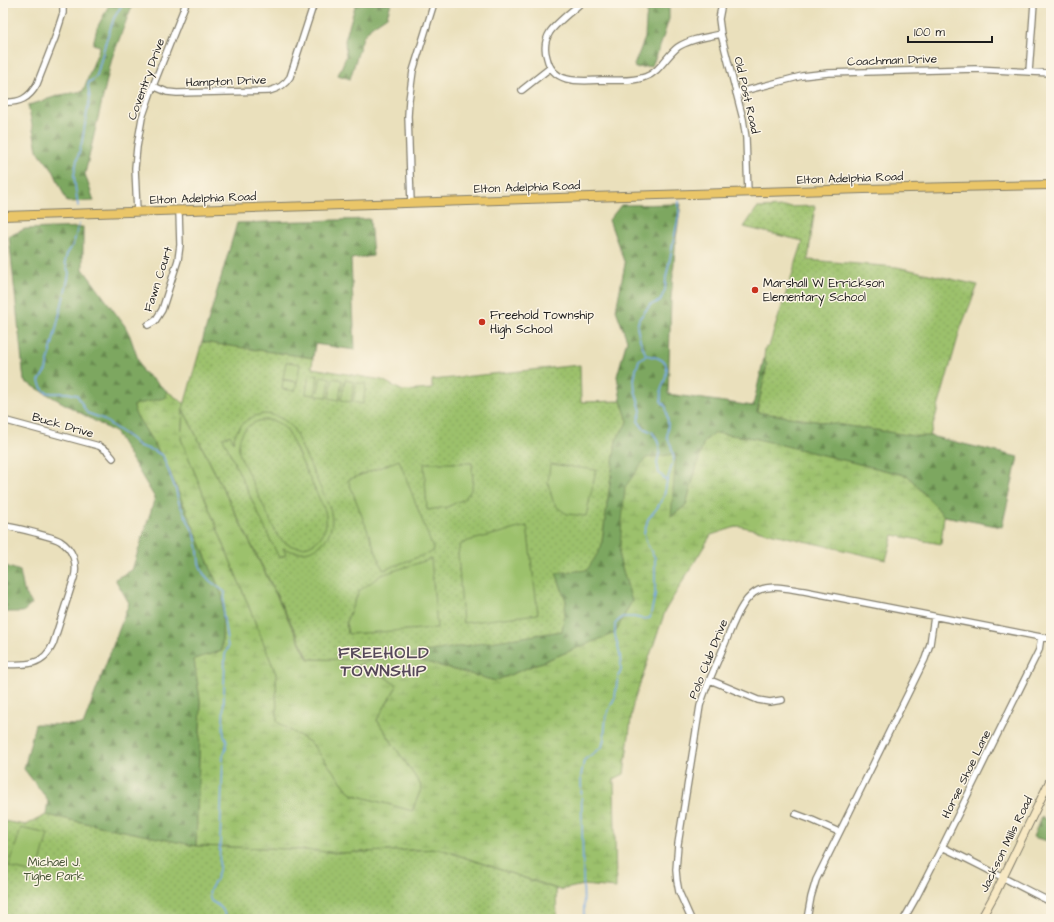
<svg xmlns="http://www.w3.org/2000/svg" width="1054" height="922" viewBox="0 0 1054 922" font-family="'Architects Daughter',sans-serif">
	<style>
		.grass { fill: url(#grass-tufts); stroke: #5c6e44 }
		.forest { fill: url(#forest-firs); stroke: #4c623e }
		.wetland { fill: url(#wetland-marsh); stroke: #5c6e44 }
		.park { fill: url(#park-dots); stroke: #5c6e44 }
		.pitch { fill: #9cc16c; stroke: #5c6e44; fill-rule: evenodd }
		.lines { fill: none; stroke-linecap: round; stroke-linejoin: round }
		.stream { stroke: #7babe6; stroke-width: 1.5 }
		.street-casing { stroke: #837e6c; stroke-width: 8 }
		.secondary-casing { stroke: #837e6c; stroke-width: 9 }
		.primary-casing { stroke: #837e6c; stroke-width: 10 }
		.street { stroke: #fff; stroke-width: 5.5 }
		.secondary { stroke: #f7e8c3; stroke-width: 7 }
		.primary { stroke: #eac669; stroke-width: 8 }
		.poi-dot { fill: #c8321e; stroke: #fcf5e5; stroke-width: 1.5 }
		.labels { text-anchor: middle; stroke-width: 3; stroke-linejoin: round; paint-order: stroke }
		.street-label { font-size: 12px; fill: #1c1c1c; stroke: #fcf5e5 }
		.poi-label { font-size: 12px; fill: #1c1c1c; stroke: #fcf5e5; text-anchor: start }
		.park-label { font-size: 12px; fill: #495638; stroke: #fcf5e5 }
		.district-label { font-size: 16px; font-weight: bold; letter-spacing: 1px; fill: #554859; stroke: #fcf5e5 }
	</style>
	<defs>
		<pattern id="grass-tufts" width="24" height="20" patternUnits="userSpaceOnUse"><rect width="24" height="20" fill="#9cc16c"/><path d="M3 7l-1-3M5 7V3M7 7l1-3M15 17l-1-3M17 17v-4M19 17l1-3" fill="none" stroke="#86a55d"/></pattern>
		<pattern id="forest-firs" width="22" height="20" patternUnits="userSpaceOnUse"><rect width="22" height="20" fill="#7da760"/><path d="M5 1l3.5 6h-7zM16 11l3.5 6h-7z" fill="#66874e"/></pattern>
		<pattern id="wetland-marsh" width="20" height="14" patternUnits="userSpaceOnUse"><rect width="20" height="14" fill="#9cc16c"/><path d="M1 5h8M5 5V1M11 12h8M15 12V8" fill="none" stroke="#86a55d"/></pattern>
		<pattern id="park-dots" width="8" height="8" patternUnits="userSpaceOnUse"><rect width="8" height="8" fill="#9cc16c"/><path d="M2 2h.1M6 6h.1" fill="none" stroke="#86a55d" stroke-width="1.8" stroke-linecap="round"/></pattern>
	</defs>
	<rect width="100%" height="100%" fill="#fcf5e5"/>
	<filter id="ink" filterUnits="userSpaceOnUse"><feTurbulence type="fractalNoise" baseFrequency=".025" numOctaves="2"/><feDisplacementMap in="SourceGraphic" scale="8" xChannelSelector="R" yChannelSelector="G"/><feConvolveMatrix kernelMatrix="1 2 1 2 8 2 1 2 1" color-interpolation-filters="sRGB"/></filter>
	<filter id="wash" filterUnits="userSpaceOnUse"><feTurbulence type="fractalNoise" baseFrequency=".012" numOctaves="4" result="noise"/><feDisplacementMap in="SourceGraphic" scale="16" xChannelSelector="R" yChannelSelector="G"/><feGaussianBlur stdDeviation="0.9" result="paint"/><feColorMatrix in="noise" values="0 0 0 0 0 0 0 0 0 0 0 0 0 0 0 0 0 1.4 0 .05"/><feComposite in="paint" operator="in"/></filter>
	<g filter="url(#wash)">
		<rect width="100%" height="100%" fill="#eae0bc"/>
		<path class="grass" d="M183,409L308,659L371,660L350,668L383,675L397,686L377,720L422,787L412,811L351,794L311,743L277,722L276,674L181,439Z"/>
		<path class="forest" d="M110,3H133L112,58L85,174L94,201L67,202L54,172L37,150L28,105L36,103L60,95L83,91L100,46L93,44L97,28Z
			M356,3H391L387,16L371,27L363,37L350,79L338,75L346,57L345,40Z
			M649,3H669V19L661,44L652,66L635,68L634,65L645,38L646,19Z
			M681,204L676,238L671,299L668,394L753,406L764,358L767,365L757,412L915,436H930L1018,457L1002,527L944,516L908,476L753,438L715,433L704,441L686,505L671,517L619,557L632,601L615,633L495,681L400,655L562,631L566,601L556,573L601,548L616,440L628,421L621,401L617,376L627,340L616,310L625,264L609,220L621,205Z
			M370,219L373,256L351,259L355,350L315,344L313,358L202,342L237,223Z
			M83,227V269L125,326L130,336L142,371L167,391L165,398L134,405L135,413L166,463L223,597L222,651L194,659L201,706L196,846L46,815L48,800L24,769L35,724L83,725L129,603L115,579L132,570L155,498L116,433L24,381L9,236L25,229Z
			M3,565L20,571L24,591L32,604L23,612H3Z
			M1041,817L1051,822V842L1033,837Z"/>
		<path class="wetland" d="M167,391L185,404L183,409L181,439L276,674L277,722L311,743L351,794L412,811L422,787L377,720L397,686L383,675L351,676L350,668L371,660L400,655L495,681L615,633L632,601L619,557L625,487L646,458L676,454L671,517L686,505L704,441L715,433L753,438L908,476L944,516L941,544L893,535L886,560L739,526L711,535L666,609L633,704L624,774L614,779L616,888L583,885L560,890L440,849L340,853L291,849L196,846L201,706L194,659L222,651L223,597L166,463L135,413L134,405L165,398Z"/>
		<path class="park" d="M815,206L808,260L897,267L978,285L961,327L930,436H915L757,412L767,365L764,358L765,348L769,346L803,241L744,227L757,208Z
			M202,342L313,358L312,368L382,380L403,391L432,389V380L580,365L581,402L621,401L628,421L616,440L601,548L587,570L556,573L566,601L562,631L371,660L309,659L183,409Z
			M46,815L196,846L291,849L340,853L440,849L556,889L557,919H3V821L26,825Z"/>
		<path class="pitch" d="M286,362L300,364L297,382L283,379Z
			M309,374L318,376L315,395L306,394Z
			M321,376L330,378L327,397L317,396Z
			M333,378L342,380L339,400L329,398Z
			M283,380L297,382L295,391L282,389Z
			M345,380L354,382L351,402L341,400Z
			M357,383L366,384L363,404L353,402Z
			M266,414C277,415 286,420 293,428L329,506C341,536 313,563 283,548L286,555L279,558L223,438L230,435L233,442C237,425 249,415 266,414ZM263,420C274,419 282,424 288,432L325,511C333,541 300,560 278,537L240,456C235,438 245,423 263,420Z
			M399,460L434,551L383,570L348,480Z
			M424,463H472L473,483L470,492L464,499L447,507L427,510Z
			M550,464L596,470L586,516L567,514L558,508L553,501L548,483Z
			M527,526L538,614L463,623L458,554L460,545L468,541Z
			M431,559L437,628L348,634L346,622L359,591L381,575Z
			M21,828L48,834L37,874L9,867Z"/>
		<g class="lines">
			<path class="stream" d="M78,206L75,185L74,175L77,160L82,142L88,107L90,99L88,86L89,82L93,80L97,75L106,41L114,18L123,3
				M79,224L73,245L67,254L65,262L69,273L68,279L46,370L39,381C43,395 48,393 61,393C66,392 72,394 77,395L87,413L101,418L130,438L139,446L155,451L163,456L176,490L179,503L195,535L198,551L199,563L203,573L210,581L225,592L223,614L228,647L225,655L223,727L224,735L227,741L226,748L223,756L219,870C218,873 217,877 216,879C211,889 207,891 211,901C220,906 225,909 225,919
				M646,355L640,340L637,327L639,319L650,305L660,301L665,290L666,278L679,214V201
				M584,919L581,776L584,760L602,747L604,739L606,716L615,697L617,683L621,669L620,655L615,635V624L622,617H634L643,619L650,618L655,595V558L647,544L644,533L648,519L657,508L664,496L667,481L674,459L671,445L667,438L668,423L666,407L661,401V390L665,379L667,369L665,362L658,358L646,355L639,360L636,370L634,380L635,390L641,411L638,421L643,428L652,432L657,439L660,450L657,463L659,473L667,481"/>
		</g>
	</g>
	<g filter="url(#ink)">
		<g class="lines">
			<g class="street-casing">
				<path id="street" d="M581,3C572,11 556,23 550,32C545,40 544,49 547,58C553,85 581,81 603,80C616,80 632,82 645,77C660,72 666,56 678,47C690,39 707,37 721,34
					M722,3L719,19L721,34L743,119L746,138L748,193
					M1029,72L1034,3
					M153,86L167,92L177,93L269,91C278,89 285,85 290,77L314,3
					M522,90L550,68
					M736,93L802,76L828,73L975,69L1051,73
					M3,102C19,103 29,99 37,84L55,38L63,13V3
					M411,203L408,116L409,100L413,71L434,3
					M137,212L135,168L137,147L142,118L153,86L186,3
					M148,325L155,321L162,310L178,260L180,245L179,211
					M3,420L99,446L107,451L113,458
					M3,526C14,527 25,530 36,533C44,536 53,537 60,541C73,549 78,564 74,578L53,644C43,667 24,665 3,664
					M710,680L758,700L770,702L782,700
					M796,814L812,820L839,832
					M942,847C979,864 1014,884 1051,902
					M691,919L679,892L677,881L676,870L678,844L700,706C706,685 716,666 724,646C730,632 735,617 743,605C747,599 752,593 759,590C773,584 789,589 804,591L1051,639
					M807,919L811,897L816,880L925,659L930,644L934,617
					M904,919L917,896L943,845L1039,650L1041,637"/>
			</g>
			<g class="secondary-casing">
				<path id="secondary" d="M981,919L996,892L1051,778"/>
			</g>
			<g class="primary-casing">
				<path id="primary" d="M3,216L590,197L864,189L1051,185"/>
			</g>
			<use href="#street" class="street"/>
			<use href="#secondary" class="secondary"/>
			<use href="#primary" class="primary"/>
		</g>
	</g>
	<g class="poi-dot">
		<circle cx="755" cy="290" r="4"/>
		<circle cx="482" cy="322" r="4"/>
	</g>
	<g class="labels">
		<g class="street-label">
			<text transform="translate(892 60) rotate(-2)" y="4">Coachman Drive</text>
			<text transform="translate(146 79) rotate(-70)" y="4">Coventry Drive</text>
			<text transform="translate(226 81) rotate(-2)" y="4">Hampton Drive</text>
			<text transform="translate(747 95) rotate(77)" y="4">Old Post Road</text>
			<text transform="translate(850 178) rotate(-2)" y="4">Elton Adelphia Road</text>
			<text transform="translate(527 187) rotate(-2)" y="4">Elton Adelphia Road</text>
			<text transform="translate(203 198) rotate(-2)" y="4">Elton Adelphia Road</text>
			<text transform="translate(158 279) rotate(-72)" y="4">Fawn Court</text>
			<text transform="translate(63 425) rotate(16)" y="4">Buck Drive</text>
			<text transform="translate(708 659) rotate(-68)" y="4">Polo Club Drive</text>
			<text transform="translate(966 774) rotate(-64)" y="4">Horse Shoe Lane</text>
			<text transform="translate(1006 844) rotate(-64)" y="4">Jackson Mills Road</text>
		</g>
		<g class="poi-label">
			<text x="763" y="287">Marshall W Errickson<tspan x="763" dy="14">Elementary School</tspan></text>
			<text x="490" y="319">Freehold Township<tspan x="490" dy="14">High School</tspan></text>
		</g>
		<g class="park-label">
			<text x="54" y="866">Michael J.<tspan x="54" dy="14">Tighe Park</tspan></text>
		</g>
		<g class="district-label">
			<text x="384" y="658">FREEHOLD<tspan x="384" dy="18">TOWNSHIP</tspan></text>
		</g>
	</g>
	<rect width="1054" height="922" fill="none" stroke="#fcf5e5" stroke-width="16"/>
	<path d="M908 36v6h84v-6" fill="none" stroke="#1c1c1c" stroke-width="2"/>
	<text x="914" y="36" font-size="12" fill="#1c1c1c" stroke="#fcf5e5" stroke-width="3" paint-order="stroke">100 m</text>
</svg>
